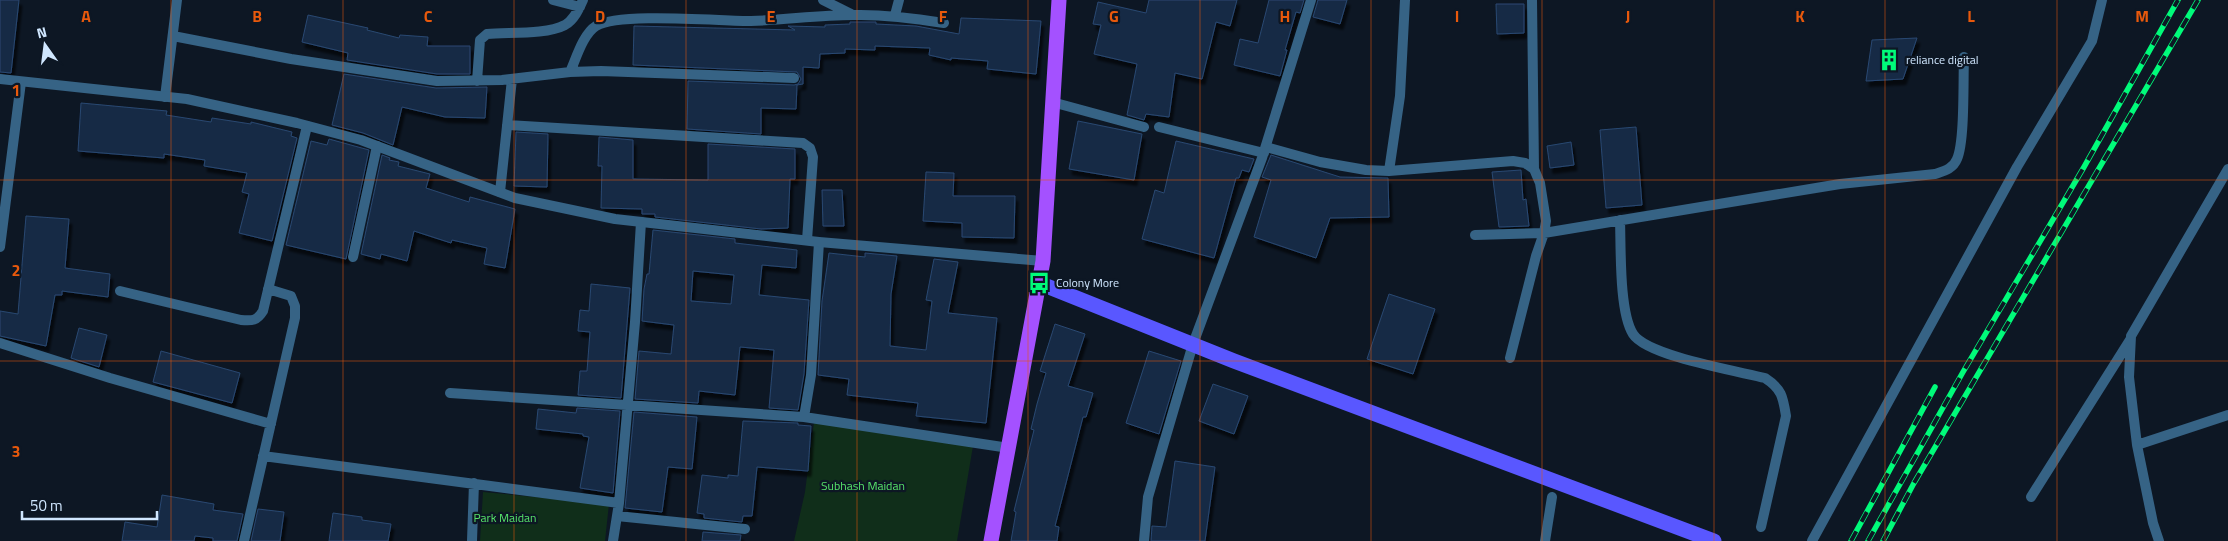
<svg xmlns="http://www.w3.org/2000/svg" width="2228" height="541" viewBox="0 0 2228 541" font-family="'Titillium Web',sans-serif">
	<style>
		.green { fill: #102e1a }
		.building { fill: #182b45; stroke: #294872; fill-rule: evenodd; filter: url(#shadow) }
		.lines { fill: none; stroke-linecap: round; stroke-linejoin: round }
		.minor { stroke: #366385; stroke-width: 10 }
		.tertiary { stroke: #366385; stroke-width: 10 }
		.primary { stroke: #5957ff; stroke-width: 15 }
		.trunk { stroke: #a451ff; stroke-width: 15 }
		.rail-casing { stroke: #00fb7a; stroke-width: 5.5 }
		.rail { stroke: #0d1724; stroke-width: 4; stroke-dasharray: 11; stroke-linecap: butt }
		.grid { fill: none; stroke: #e8590c; stroke-width: 1; stroke-opacity: 0.55 }
		.labels { text-anchor: middle; stroke-width: 4.5; stroke-linejoin: round; paint-order: stroke }
		.poi-label { font-size: 12px; fill: #d0e7ff; stroke: #0d1724; text-anchor: start }
		.park-label { font-size: 12px; fill: #57e46a; stroke: #0d1724 }
		.grid-label { font-size: 16px; text-anchor: middle; font-weight: bold; fill: #e8590c; stroke: #0d1724; stroke-width: 4.5; stroke-linejoin: round; paint-order: stroke }
	</style>
	<defs>
		<filter id="shadow"><feDropShadow dx="3" dy="5.5" stdDeviation="1" flood-color="#0009"/></filter>
	</defs>
	<rect width="100%" height="100%" fill="#0d1724"/>
	<path class="green" d="M814,422L973,446L957,541H794L805,492Z
		M483,492L609,504L605,541H480Z"/>
	<path class="building" d="M0,0H19L11,73L0,72Z
		M1149,0H1237L1230,26L1216,22L1202,79L1175,73L1169,117L1146,114L1144,120L1127,115L1137,64L1094,54L1101,25L1093,24L1098,2L1146,13Z
		M1269,0H1304L1300,13L1296,12L1285,50H1287L1280,76L1234,65L1240,39L1258,43Z
		M1318,0H1347L1340,24L1313,17Z
		M1496,4H1524V33L1497,34Z
		M308,15L368,28L367,30L399,38L400,35L428,37L427,46H470V74H437L347,60L348,53L302,42Z
		M961,18L1041,21L1036,74L987,69L988,61L951,58V60L929,55L930,48L875,46V50L845,49V53L820,54L819,68L803,67V84L797,85L796,109L761,108V134L687,129L688,81L794,85L798,84L801,79L797,72L633,65L634,26L795,30L788,26L825,27V25L850,24V22H876V24L916,26L959,34Z
		M1917,38L1903,79L1866,81L1872,40Z
		M344,74L436,88L487,87L485,118L445,117L402,107L393,145L363,133L332,125Z
		M81,103L167,111L166,115L211,122L212,118L251,124V122L292,132L291,136L297,138L272,241L239,233L249,194L242,192L247,173L204,166L205,160L164,154V158L78,151Z
		M1078,121L1142,134L1134,180L1069,169Z
		M1636,127L1642,205L1606,208L1600,130Z
		M516,132L548,134L547,187L514,186Z
		M599,137L633,140V179L708,180V144L795,149V179H790L788,228L761,229L655,217V214H642V209L601,208L602,166H598Z
		M329,139L369,150L346,259L286,245L311,141L327,145Z
		M1176,141L1254,159L1249,172L1242,170L1239,178H1236L1214,258L1142,239L1155,190L1164,193Z
		M1571,142L1574,165L1550,168L1547,146Z
		M382,155L390,158L389,160L399,162L398,166L430,174L426,188L469,202L470,197L515,209L505,268L484,264L487,248L452,240L451,243L414,231L407,261L381,254L380,259L361,254Z
		M1271,155L1340,177L1388,178L1389,217L1330,218L1316,258L1254,237L1271,180L1262,177Z
		M1521,170L1523,200L1526,199L1529,226L1499,227L1492,172Z
		M926,172L954,173L953,196H1015L1014,238L962,237V223L923,221Z
		M822,190H842L844,226H823Z
		M26,216L69,219L65,268L110,274L108,297L62,291V295H55L46,346L0,336V311L18,314Z
		M653,230L735,239V243L797,250L796,268L762,265L759,295L809,300L804,374L798,410L769,408L774,350L740,347L735,395L699,391L698,403L635,399L639,351L671,354L674,325L642,321L644,289L647,274H649ZM693,271L734,275L731,304L691,301Z
		M829,253L865,257V253L897,256L891,294L890,346L926,350L932,301L926,300L934,259L958,262L948,313L997,318L986,423L916,416L918,403L847,395L849,379L818,375L822,301Z
		M591,284L630,288L621,398L578,395L580,371H587L590,332L578,331L580,310L589,311Z
		M1389,294L1435,309L1413,374L1367,359Z
		M1055,324L1085,334L1068,386L1093,393L1086,417H1083L1055,526L1059,527L1057,541H1011L1016,512L1014,511L1034,430L1031,429L1037,404L1046,373L1040,371Z
		M79,328L107,335L99,367L71,358Z
		M161,351L240,373L232,403L153,382Z
		M1149,351L1181,361L1159,434L1126,423Z
		M1213,384L1248,396L1234,434L1199,421Z
		M577,408L620,411L613,493L580,488L589,437L583,436V434L536,429L538,409L576,413Z
		M634,412L697,417L692,469L668,467L662,512L625,508Z
		M743,421L798,423V425L811,426L808,471L757,467L752,516H743L742,522L704,518V514L697,513L702,475L728,478V475L738,476Z
		M1175,461L1215,467L1205,541H1151L1152,526L1166,527Z
		M162,495L214,504L213,510L243,514L237,541H213V538L195,536L194,541H122L125,522L157,527Z
		M258,509L284,512L280,541H251Z
		M333,513L362,517V520L391,524L388,541H329Z
		M703,532L741,535L740,541H702Z"/>
	<g class="lines">
		<path class="minor" d="M553,0L580,7
			M823,0L851,14
			M1532,0L1534,169
			M895,15L899,0
			M173,36L291,59L437,81L502,80L570,72L601,71L794,78
			M570,72C576,59 583,34 596,26C619,12 719,21 751,21C785,20 819,15 853,15C884,14 913,18 944,23
			M477,81L480,40L487,34C509,32 546,35 565,25C574,20 579,9 583,0
			M165,97L177,0
			M1052,102L1144,127
			M507,125L803,143L810,148L813,157L807,240
			M1159,127L1264,153
			M1266,147L1320,162L1366,170L1389,171L1513,161L1525,163L1534,169L1540,183L1546,221L1544,233L1536,256L1510,358
			M1389,171L1400,96L1405,0
			M500,192L512,79
			M1620,220C1621,248 1619,312 1633,334C1647,356 1737,371 1765,378C1782,389 1783,397 1786,416L1761,527
			M1475,235L1544,233L1840,184L1935,174C1944,171 1953,169 1957,159C1965,141 1963,80 1964,57
			M0,247L21,82
			M353,257L377,146
			M120,291L241,320C252,321 257,321 263,311L307,126
			M0,343L110,378L271,424
			M450,393L804,417L1009,448
			M804,417L811,375L819,242
			M2137,445L2228,415
			M263,456L619,503
			M2031,497L2130,340
			M617,516L745,529
			M244,541L295,318V306L291,296L268,289
			M472,541L474,483
			M613,541L619,503L635,322L641,222
			M1144,541L1148,497L1193,344L1262,158L1311,0
			M1545,541L1552,497
			M2159,541L2153,523L2137,445L2129,377L2131,336L2228,169"/>
		<path class="tertiary" d="M0,79L187,99L297,123L361,140L515,198L615,219L819,242L1043,261
			M1812,541L2017,167L2092,41L2102,0"/>
		<path class="primary" d="M1039,283L1234,361L1714,541"/>
		<path class="trunk" d="M991,541L1043,261L1059,0"/>
		<g class="rail-casing">
			<path id="rail" d="M1851,541L1935,387
				M1868,541L1963,372L2084,167L2178,0
				M1883,541L1914,483L2198,0"/>
		</g>
		<use href="#rail" class="rail"/>
	</g>
	<path class="grid" d="M171,0V541M343,0V541M514,0V541M686,0V541M857,0V541M1028,0V541M1200,0V541M1371,0V541M1542,0V541M1714,0V541M1885,0V541M2057,0V541M0,180H2228M0,361H2228"/>
	<defs>
		<g id="building-bare" transform="scale(1.725)"><path d="M-4-6H4V6H1V3H-1V6H-4ZM-2.5-4.3h1.7v1.8h-1.7ZM.8-4.3h1.7v1.8H.8ZM-2.5-1h1.7V.8h-1.7ZM.8-1h1.7V.8H.8Z" fill="#00fb7a" stroke="#0d1724" stroke-width="2.5" paint-order="stroke"/></g>
		<g id="bus-bare" transform="scale(1.725)"><path d="M-5-6H5V4H4V6H2V4H-2V6H-4V4H-5ZM-3.5-4V0h7V-4ZM-3.5 1.2v1.5H-2V1.2ZM2 1.2v1.5H3.5V1.2Z" fill="#00fb7a" stroke="#0d1724" stroke-width="2.5" paint-order="stroke"/></g>
	</defs>
	<g fill-rule="evenodd">
		<use href="#building-bare" x="1889" y="60"/>
		<use href="#bus-bare" x="1039" y="283"/>
	</g>
	<g class="labels">
		<g class="poi-label">
			<text x="1906" y="64">reliance digital</text>
			<text x="1056" y="287">Colony More</text>
		</g>
		<g class="park-label">
			<text x="863" y="490">Subhash Maidan</text>
			<text x="505" y="522">Park Maidan</text>
		</g>
	</g>
	<g class="grid-label">
		<text x="86" y="22">A</text>
		<text x="257" y="22">B</text>
		<text x="428" y="22">C</text>
		<text x="600" y="22">D</text>
		<text x="771" y="22">E</text>
		<text x="943" y="22">F</text>
		<text x="1114" y="22">G</text>
		<text x="1285" y="22">H</text>
		<text x="1457" y="22">I</text>
		<text x="1628" y="22">J</text>
		<text x="1800" y="22">K</text>
		<text x="1971" y="22">L</text>
		<text x="2142" y="22">M</text>
		<text x="16" y="96">1</text>
		<text x="16" y="276">2</text>
		<text x="16" y="457">3</text>
	</g>
	<g transform="translate(45 45) rotate(346)" stroke="#0d1724" stroke-width="4" paint-order="stroke">
	<path d="M0-4L9 19L0 12L-9 19Z" fill="#d0e7ff"/>
	<text y="-8" font-size="14" font-weight="bold" text-anchor="middle" fill="#d0e7ff">N</text>
	</g>
	<path d="M22 511v8h135v-8" fill="none" stroke="#d0e7ff" stroke-width="2.5"/>
	<text x="30" y="511" font-size="15" fill="#d0e7ff" stroke="#0d1724" stroke-width="4" paint-order="stroke">50 m</text>
</svg>
